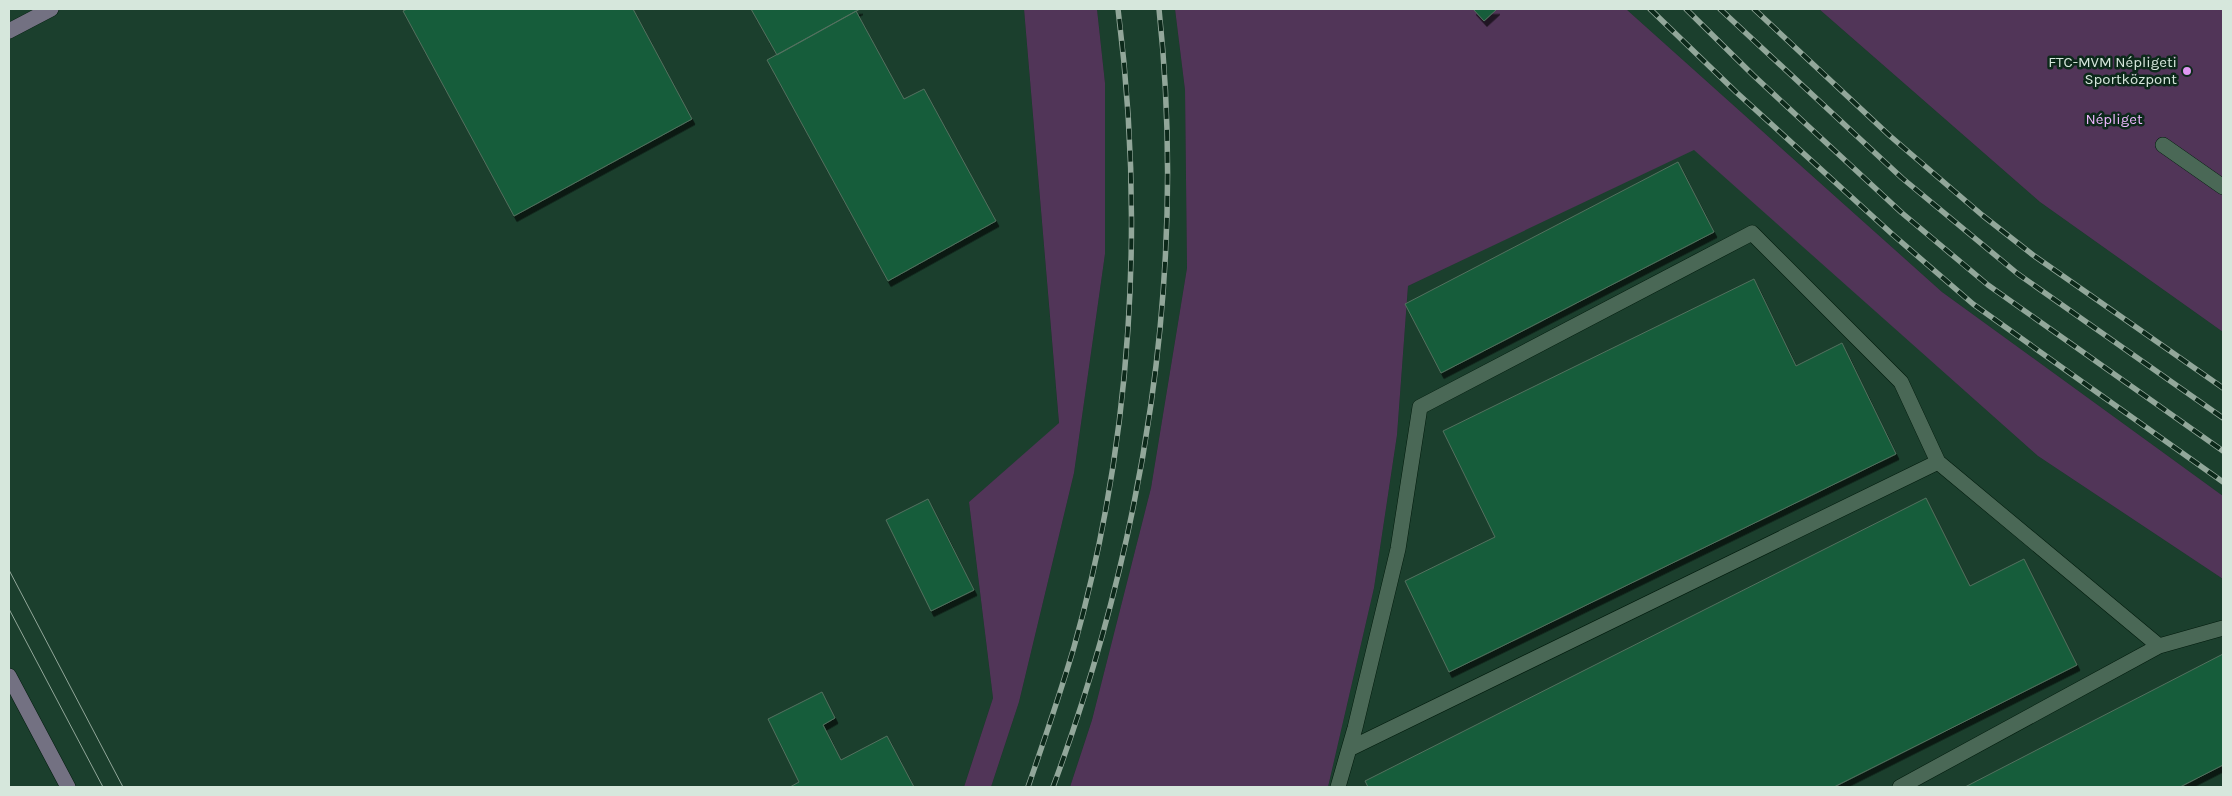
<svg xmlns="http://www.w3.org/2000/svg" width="2232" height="796" viewBox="0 0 2232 796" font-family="Karla,sans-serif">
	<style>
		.built { fill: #1b3f2d }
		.green { fill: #513558 }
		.building { fill: #175d3b; stroke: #53715f; filter: url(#shadow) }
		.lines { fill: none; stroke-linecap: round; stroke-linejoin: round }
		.lane-casing { stroke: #001a0c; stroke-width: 16 }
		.secondary-casing { stroke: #001a0c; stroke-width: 16 }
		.lane { stroke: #4a6856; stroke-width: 15 }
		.secondary { stroke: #737182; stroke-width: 15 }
		.tram { stroke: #92a79a; stroke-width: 1 }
		.rail-casing { stroke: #92a79a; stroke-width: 5.5 }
		.rail { stroke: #0c291a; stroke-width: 4; stroke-dasharray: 11; stroke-linecap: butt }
		.poi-dot { fill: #df98f2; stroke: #0c291a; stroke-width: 2 }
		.labels { text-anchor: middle; stroke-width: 5; stroke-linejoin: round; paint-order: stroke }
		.poi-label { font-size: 15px; fill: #d6e7dc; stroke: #0c291a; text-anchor: end }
		.park-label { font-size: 15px; fill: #eeb7fe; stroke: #0c291a }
	</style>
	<defs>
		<filter id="shadow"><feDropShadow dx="3" dy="5.5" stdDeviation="0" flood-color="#0009"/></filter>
	</defs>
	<rect width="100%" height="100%" fill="#163323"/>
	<path class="built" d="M9,9H1024L1059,424L969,502L993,698L964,787H9Z
		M1097,9H1175L1185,90L1187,268L1151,488L1092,720L1070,787H991L1019,702L1074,473L1105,254V83Z
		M1626,9H1819L2040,202L2223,332V496L1942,292Z
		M1694,149L2038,456L2223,579V787H1328L1374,588L1397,435L1408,286Z"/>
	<path class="green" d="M1024,9H1097L1105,83V254L1074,473L1019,702L991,787H964L993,698L969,502L1059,423Z
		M1175,9H1626L1942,292L2223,496V579L2038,456L1694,150L1408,286L1397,435L1374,588L1328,787H1070L1092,720L1151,488L1187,268L1185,90Z
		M1819,9H2223V332L2040,202Z"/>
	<path class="building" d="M407,9H633L692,119L514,216L403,11Z
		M751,9H860L777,55Z
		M1473,9H1497L1484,21Z
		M856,11L904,99L924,89L996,221L888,281L767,60Z
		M1678,162L1714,232L1441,373L1405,304Z
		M1754,279L1796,366L1842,343L1896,454L1449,672L1405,581L1495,537L1443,431Z
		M1926,498L1970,586L2024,559L2077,665L1834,787H1368L1365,781Z
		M928,499L974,590L931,611L886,520Z
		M2223,654V765L2180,787H1965Z
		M822,692L835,718L823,725L841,760L887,736L914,787H790L799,782L768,719Z"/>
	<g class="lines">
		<g class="lane-casing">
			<path id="lane" d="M2163,145L2223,187
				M1349,749L1938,462
				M1338,787L1355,728L1398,549L1420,407L1752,233L1901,382L1938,462L2159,646
				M1900,787L2159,646L2223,628"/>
		</g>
		<g class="secondary-casing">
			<path id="secondary" d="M9,31L51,9
				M9,676L68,787"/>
		</g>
		<use href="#lane" class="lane"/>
		<use href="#secondary" class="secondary"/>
		<path class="tram" d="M9,570L123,787
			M9,609L103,787"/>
		<g class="rail-casing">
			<path id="rail" d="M1650,9L1736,92L1892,234L1973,304L2223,482
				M1686,9L1753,75L1902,213L1988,285L2223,451
				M1720,9L1902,178L2018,274L2223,418
				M1754,9L1890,136L1982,215L2033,255L2223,388
				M1028,787C1044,741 1060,694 1074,647C1132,441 1145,221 1118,9
				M1053,787C1145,539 1187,273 1159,9"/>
		</g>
		<use href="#rail" class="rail"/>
	</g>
	<circle class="poi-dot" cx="2187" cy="71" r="5"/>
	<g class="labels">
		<g class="poi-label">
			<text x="2177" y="67">FTC-MVM Népligeti<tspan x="2177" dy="17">Sportközpont</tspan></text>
		</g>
		<g class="park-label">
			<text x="2114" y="124">Népliget</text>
		</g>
	</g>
	<rect width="2232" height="796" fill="none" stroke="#d6e7dc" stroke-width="20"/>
</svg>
